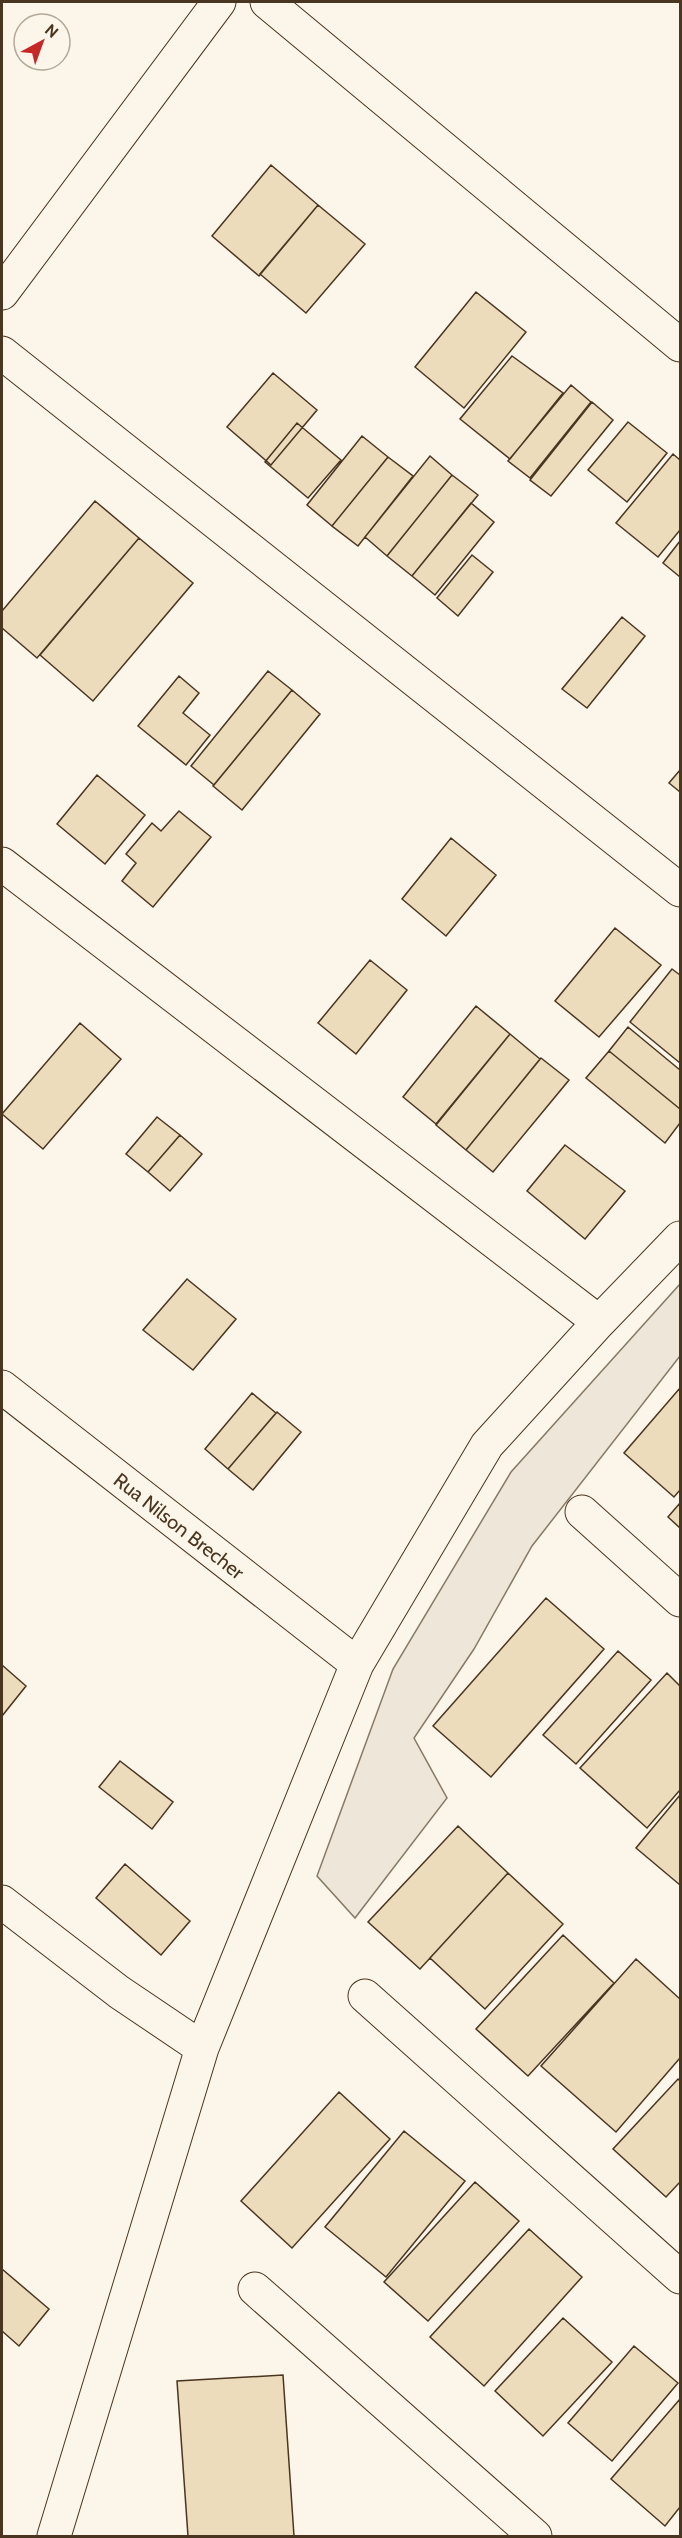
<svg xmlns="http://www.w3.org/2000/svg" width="682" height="2538" viewBox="0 0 682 2538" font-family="Cabin,sans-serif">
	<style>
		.green { fill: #ede6d9; stroke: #887966; stroke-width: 1.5 }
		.building { fill: #ecdcbc; stroke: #4a3520; stroke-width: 1.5 }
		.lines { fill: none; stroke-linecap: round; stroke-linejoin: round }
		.minor-casing { stroke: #4a3520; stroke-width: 35 }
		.minor { stroke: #fbf6e9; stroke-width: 33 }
		.labels { text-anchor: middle; stroke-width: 4.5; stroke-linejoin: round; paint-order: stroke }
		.street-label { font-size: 20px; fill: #4a3520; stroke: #fbf6e9 }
	</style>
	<rect width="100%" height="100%" fill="#fbf6e9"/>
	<path class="green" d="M680,1284V1356L532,1546L474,1649L414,1738L447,1798L355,1918L317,1876L393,1669L511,1472Z"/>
	<path class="building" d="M271,165L318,205L259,276L212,236Z
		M318,205L365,244L306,313L260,274Z
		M476,292L526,332L464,408L415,367Z
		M512,356L563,393L510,459L460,419Z
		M273,373L317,410L271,465L227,427Z
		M571,385L591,402L530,478L508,461Z
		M592,402L613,420L551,496L530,480Z
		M628,422L667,453L627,502L588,470Z
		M297,423L341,460L308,498L265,462Z
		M362,436L388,457L332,526L307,505Z
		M673,454L680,460V530L658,557L616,523Z
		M430,456L452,475L387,556L365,537Z
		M388,457L413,476L358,546L332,526Z
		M452,475L478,495L412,576L387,556Z
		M95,501L139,538L37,658L2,628V611Z
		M471,503L494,522L435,595L412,576Z
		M139,538L193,583L93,701L40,655Z
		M680,541V577L663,563Z
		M472,555L493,572L458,616L437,598Z
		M622,617L645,636L587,708L562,689Z
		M268,671L292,690L214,785L191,766Z
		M179,676L199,693L183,713L210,735L186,765L138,726Z
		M292,690L320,714L242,810L213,786Z
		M680,770V792L669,783Z
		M97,775L145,815L105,864L57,824Z
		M179,811L211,837L153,907L122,881L136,863L126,854L152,823L161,831Z
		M451,838L496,875L446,936L402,899Z
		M615,928L661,965L599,1037L555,1001Z
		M370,960L407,990L356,1054L318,1023Z
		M672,969L680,975V1063L630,1022Z
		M476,1006L510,1034L436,1124L403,1097Z
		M80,1023L121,1059L43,1149L2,1114Z
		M628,1027L680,1070V1109L609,1051Z
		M510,1034L540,1059L466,1150L436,1125Z
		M609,1051L680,1109V1123L665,1143L586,1078Z
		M541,1058L569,1080L493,1172L466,1150Z
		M157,1117L180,1135L148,1172L126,1154Z
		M180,1135L202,1154L170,1191L148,1172Z
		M565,1145L625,1191L585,1239L527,1191Z
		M187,1279L236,1319L193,1370L143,1330Z
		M680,1388V1490L674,1497L624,1453Z
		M252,1393L276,1413L228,1469L205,1449Z
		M277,1412L301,1432L253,1490L228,1469Z
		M680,1503V1528L668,1517Z
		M546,1598L604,1649L491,1777L433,1726Z
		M618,1651L651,1680L576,1764L543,1735Z
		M2,1665L26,1686L2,1716Z
		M667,1673L680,1686V1790L647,1828L580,1768Z
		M120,1761L173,1802L152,1829L99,1787Z
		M680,1795V1885L636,1848Z
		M458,1826L508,1873L420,1969L368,1922Z
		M125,1864L190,1921L161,1955L96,1898Z
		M508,1873L563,1924L485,2009L430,1958Z
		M563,1935L614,1983L528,2076L476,2029Z
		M636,1959L680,1999V2058L616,2132L541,2066Z
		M678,2079L680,2081V2182L666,2197L613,2149Z
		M339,2092L390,2139L292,2248L241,2201Z
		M404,2131L465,2181L386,2277L325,2227Z
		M475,2182L519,2221L428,2321L384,2282Z
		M529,2229L582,2277L484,2386L430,2337Z
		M2,2269L49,2309L19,2346L2,2331Z
		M563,2318L612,2362L543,2436L495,2391Z
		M634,2346L678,2383L612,2461L568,2423Z
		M283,2375L294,2536H188L177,2381Z
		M680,2399V2507L665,2526L611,2479Z"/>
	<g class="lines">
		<g class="minor-casing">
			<path id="minor" d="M267,2L680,345
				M2,293L219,2
				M2,353L680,890
				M2,864L599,1322
				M2,1387L357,1664
				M582,1512L680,1600
				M2,1902L119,1992L202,2048
				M365,1996L680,2277
				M255,2289L535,2536
				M54,2536L202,2048L357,1664L487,1445L599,1322L680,1238"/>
		</g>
		<use href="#minor" class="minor"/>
	</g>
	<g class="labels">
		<g class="street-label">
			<text transform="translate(179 1526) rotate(38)" y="7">Rua Nilson Brecher</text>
		</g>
	</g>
	<rect width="682" height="2538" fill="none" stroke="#4a3520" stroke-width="6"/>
	<g transform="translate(42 42) rotate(41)"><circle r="28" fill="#fbf6e9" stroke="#b4a999" stroke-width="1.5"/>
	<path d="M0-4.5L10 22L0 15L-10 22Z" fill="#c62828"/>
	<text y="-9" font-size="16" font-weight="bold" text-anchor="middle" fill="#4a3520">N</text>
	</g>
</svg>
